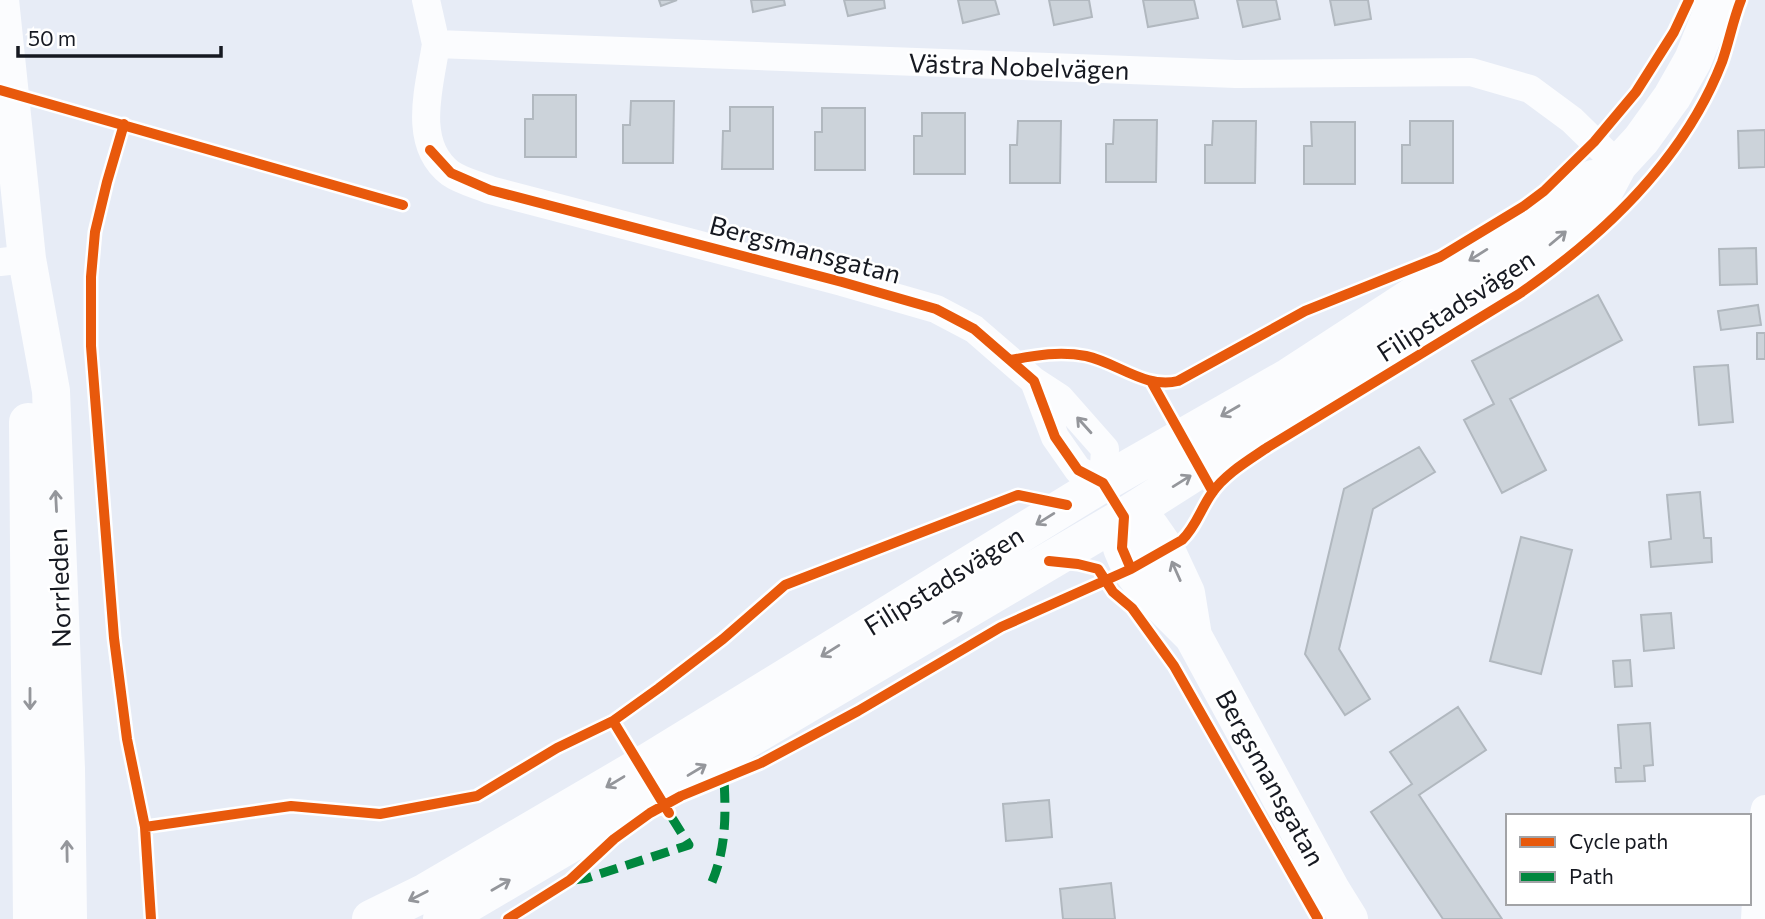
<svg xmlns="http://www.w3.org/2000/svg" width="1765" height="919" viewBox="0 0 1765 919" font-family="Commissioner,sans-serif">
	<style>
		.building { fill: #ccd3da; stroke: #b1b8bf; stroke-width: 2 }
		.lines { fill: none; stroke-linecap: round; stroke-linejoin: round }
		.street { stroke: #fbfcfe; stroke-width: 28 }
		.secondary { stroke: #fbfcfe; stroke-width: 38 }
		.quiet { stroke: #00873e; stroke-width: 9; stroke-dasharray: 18 9; stroke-linecap: butt }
		.cycleway-casing { stroke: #fff; stroke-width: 15 }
		.cycleway { stroke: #e8590c; stroke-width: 10 }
		.oneway { stroke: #94969b }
		.labels { text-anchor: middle; stroke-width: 5; stroke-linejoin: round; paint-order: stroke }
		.street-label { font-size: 26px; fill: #161921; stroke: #fff }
	</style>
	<rect width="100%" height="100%" fill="#e7ecf6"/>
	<path class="building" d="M659,0H677L661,6Z
		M751,0H784L785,5L753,12Z
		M844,0H884L885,8L848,16Z
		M958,0H995L999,14L963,23Z
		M1049,0H1089L1092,17L1054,25Z
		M1143,0H1194L1198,18L1148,27Z
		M1237,0H1276L1280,19L1243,27Z
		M1330,0H1368L1371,19L1335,25Z
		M533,95H576V157H525V119H533Z
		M631,101H674L673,163H623V125H630Z
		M730,107H773V169H722L723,131H730Z
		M822,108H865V170H815V132H822Z
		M922,113H965V174H914V136H922Z
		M1114,120H1157L1156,182H1106V144H1113Z
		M1018,121H1061L1060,183H1010V145H1017Z
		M1213,121H1256L1255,183H1205V145H1212Z
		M1410,121H1453V183H1402V145H1410Z
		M1311,122H1355V184H1304V146H1312Z
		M1765,130V167L1739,168L1738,131Z
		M1756,248L1757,284L1720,285L1719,249Z
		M1598,295L1622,340L1510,399L1546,470L1502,493L1464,420L1494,404L1472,361Z
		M1758,305L1761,325L1721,330L1718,311Z
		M1757,333H1765V359H1757Z
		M1728,365L1733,422L1699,425L1694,367Z
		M1419,447L1435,472L1373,509L1339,649L1370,699L1345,715L1305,654L1344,489Z
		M1700,492L1704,538H1711L1712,562L1651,567L1649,542L1671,539L1667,495Z
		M1521,537L1572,550L1541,674L1490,661Z
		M1671,613L1674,648L1644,651L1641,615Z
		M1630,660L1632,686L1615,687L1613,661Z
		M1458,707L1486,750L1419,795L1502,919H1443L1371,812L1412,784L1390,752Z
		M1650,723L1653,765L1644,766L1645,781L1616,782L1615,768H1621L1618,725Z
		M1049,800L1052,837L1006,841L1003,804Z
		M1111,883L1115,919H1063L1060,889Z"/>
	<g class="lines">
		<path class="street" d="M426,0L436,44L1236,74L1471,72L1530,89L1572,120L1618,165
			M436,44C430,85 411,143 450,173C461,181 478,185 490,190L842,282L936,309L974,329L1034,381L1060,398L1105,449L1103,483L1078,470L1055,437L1034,381
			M0,262L27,259
			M1755,919L1760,833L1765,809"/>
		<path class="secondary" d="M0,0L27,259L51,391L66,769L68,919
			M28,422L32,919
			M1124,517L1122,548L1131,569L1146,589L1193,636L1331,890L1349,919
			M1124,517L1150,527L1166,550L1186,593L1193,636
			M371,919L426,892L650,761L1103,483L1289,377L1593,179
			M442,919L1124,517L1324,390L1454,313L1559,238L1602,195L1618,165L1641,140L1672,97L1693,60L1717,0"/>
		<path class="quiet" d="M574,880L587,878L689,845L669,813
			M712,882C726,848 726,816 724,779"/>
		<g class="cycleway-casing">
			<path id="cycleway" d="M0,90L403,205
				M124,124L107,182L95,232L91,277V346L114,638L127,739L145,827L151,919
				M430,150L451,173L490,190L842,282L936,309L974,329L1034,381L1055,437L1078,470L1103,483L1124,517L1122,548L1131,569
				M1011,360C1037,355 1060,351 1086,356C1118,363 1145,389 1178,381L1305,311L1440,257L1524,206L1544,191L1594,142L1636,92L1674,32L1689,0
				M1152,383L1213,492
				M1049,561L1078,564L1098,569L1113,592L1132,608L1174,666L1318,919
				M613,721L669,813
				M145,827L291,806L380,814L477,796L557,748L613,721L659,688L723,639L785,585L1018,495L1067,505
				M508,919L570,880L614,839L650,813L681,796L761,763L858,711L1001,627L1131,569L1182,540C1196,527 1201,508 1212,493C1225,474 1249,460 1268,447L1519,294C1603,236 1684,160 1722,62C1729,42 1733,20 1741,0"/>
		</g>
		<use href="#cycleway" class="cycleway"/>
	</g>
	<defs><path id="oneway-shaft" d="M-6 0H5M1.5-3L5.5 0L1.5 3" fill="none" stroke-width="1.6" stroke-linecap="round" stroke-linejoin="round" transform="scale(1.75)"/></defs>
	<g class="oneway">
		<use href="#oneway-shaft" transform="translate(1558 238) rotate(-40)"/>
		<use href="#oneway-shaft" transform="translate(1478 255) rotate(148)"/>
		<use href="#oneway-shaft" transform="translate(1230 411) rotate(150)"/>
		<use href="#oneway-shaft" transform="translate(1084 425) rotate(-132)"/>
		<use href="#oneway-shaft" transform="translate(1182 481) rotate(-32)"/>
		<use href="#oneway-shaft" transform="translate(56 501) rotate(-93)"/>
		<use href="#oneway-shaft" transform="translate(1045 519) rotate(148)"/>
		<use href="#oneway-shaft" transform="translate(1176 571) rotate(-114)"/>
		<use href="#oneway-shaft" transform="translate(953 618) rotate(-30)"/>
		<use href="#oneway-shaft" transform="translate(830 651) rotate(148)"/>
		<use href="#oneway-shaft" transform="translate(30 699) rotate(90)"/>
		<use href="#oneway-shaft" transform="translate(697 770) rotate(-31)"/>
		<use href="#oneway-shaft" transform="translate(615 782) rotate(149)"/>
		<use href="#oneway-shaft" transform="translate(67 851) rotate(-91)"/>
		<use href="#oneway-shaft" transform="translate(501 885) rotate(-30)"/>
		<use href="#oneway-shaft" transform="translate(418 896) rotate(153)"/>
	</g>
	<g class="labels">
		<g class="street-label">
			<text transform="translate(1019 67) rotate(2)" y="9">Västra Nobelvägen</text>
			<text transform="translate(805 250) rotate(15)" y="9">Bergsmansgatan</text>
			<text transform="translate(1456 306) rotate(-33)" y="9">Filipstadsvägen</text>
			<text transform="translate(944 581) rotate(-32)" y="9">Filipstadsvägen</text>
			<text transform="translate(60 588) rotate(-92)" y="9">Norrleden</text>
			<text transform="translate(1270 778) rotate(61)" y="9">Bergsmansgatan</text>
		</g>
	</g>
	<rect x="1506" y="814" width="245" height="91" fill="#ffffff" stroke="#a2a3a6" stroke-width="2"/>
	<rect x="1520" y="837" width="35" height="10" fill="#e8590c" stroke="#a2a3a6" stroke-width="2"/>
	<text x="1569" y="849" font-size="21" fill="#161921">Cycle path</text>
	<rect x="1520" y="872" width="35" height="10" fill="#00873e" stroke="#a2a3a6" stroke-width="2"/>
	<text x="1569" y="884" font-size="21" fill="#161921">Path</text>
	<path d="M18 46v10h203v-10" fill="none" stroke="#161921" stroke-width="3.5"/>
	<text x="28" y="46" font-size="21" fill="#161921" stroke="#ffffff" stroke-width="5" paint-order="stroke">50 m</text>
</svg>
